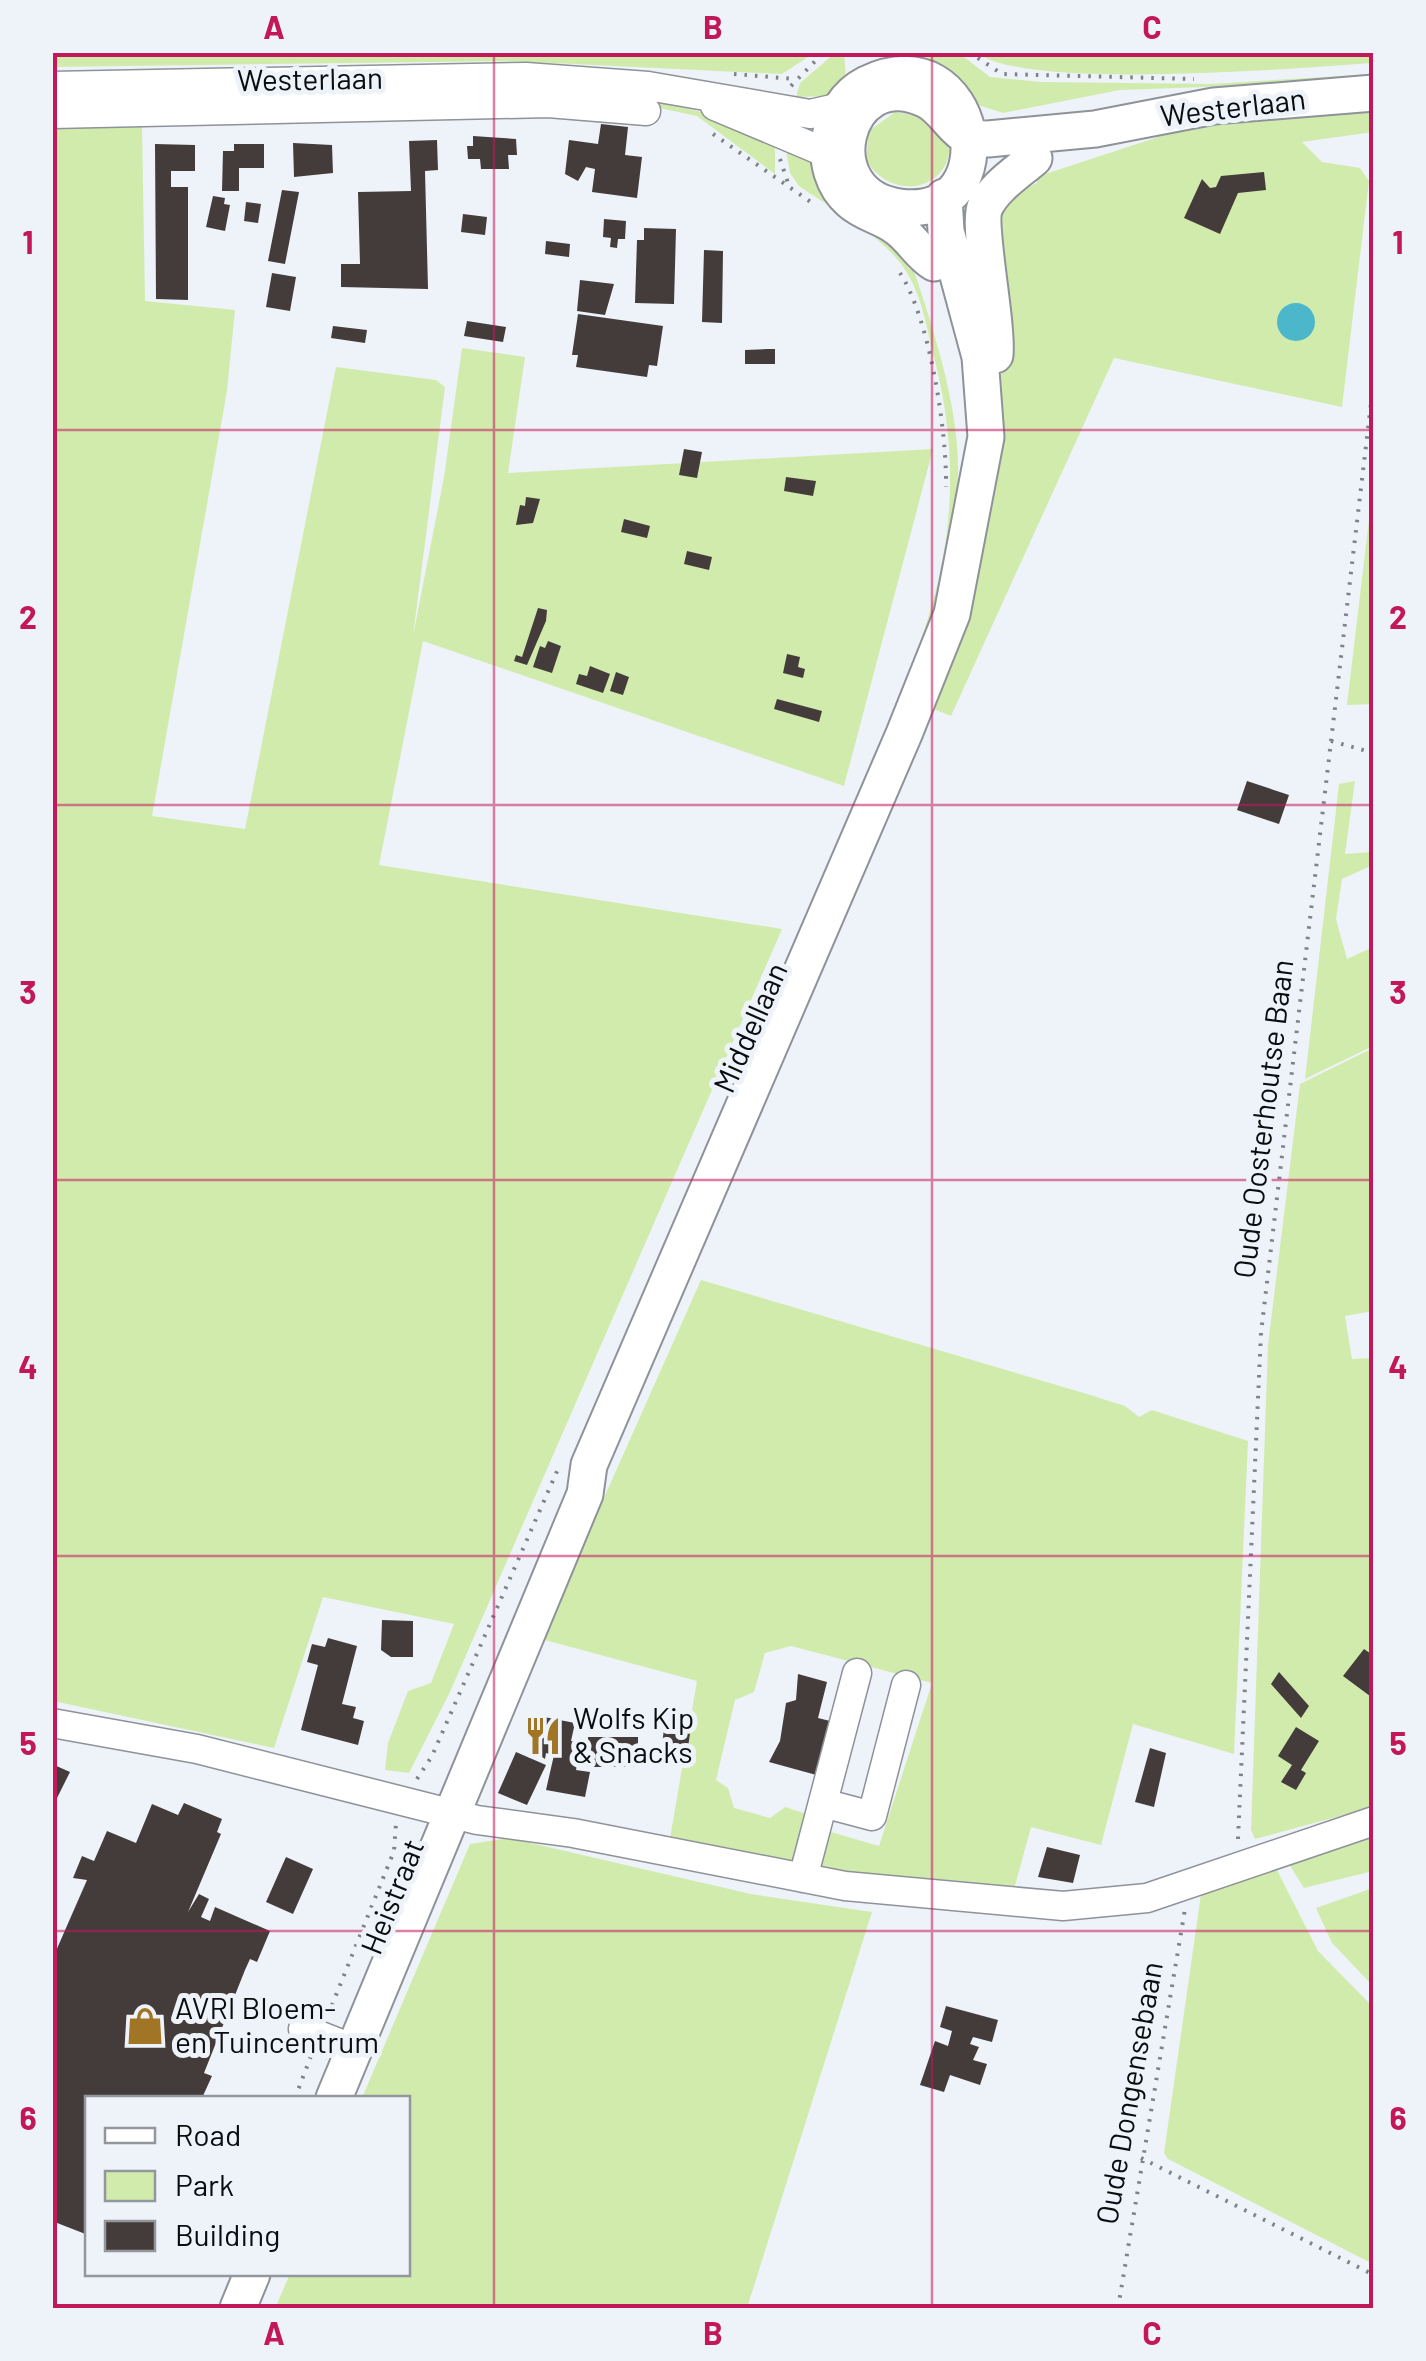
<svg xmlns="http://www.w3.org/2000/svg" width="1426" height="2361" viewBox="0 0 1426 2361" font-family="Barlow,sans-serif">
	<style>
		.green { fill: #d1ebad }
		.water { fill: #4cb7cb }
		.building { fill: #443c3b }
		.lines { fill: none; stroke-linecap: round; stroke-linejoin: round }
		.minor-casing { stroke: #8e9299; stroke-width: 31 }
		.major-casing { stroke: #8e9299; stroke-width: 39 }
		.path { stroke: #7f8387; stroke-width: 4; stroke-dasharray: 2.5 8; stroke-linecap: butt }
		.minor { stroke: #fff; stroke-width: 28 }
		.major { stroke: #fff; stroke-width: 35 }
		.grid { fill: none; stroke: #c2185b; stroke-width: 2.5; stroke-opacity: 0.55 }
		.labels { text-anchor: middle; stroke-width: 10; stroke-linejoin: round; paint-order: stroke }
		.street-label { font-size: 30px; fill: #0a0c0e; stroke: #eef3fa }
		.poi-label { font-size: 30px; fill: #0a0c0e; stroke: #eef3fa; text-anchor: start }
		.neatline { fill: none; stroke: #c2185b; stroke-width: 4 }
		.grid-label { font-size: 32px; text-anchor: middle; font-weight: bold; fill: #c2185b }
	</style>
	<rect width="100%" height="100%" fill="#eef3fa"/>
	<path class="green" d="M1373,52V63C1299,68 1028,91 977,53Z
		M52,53L53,52L814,53L782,74L510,61L53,67Z
		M835,53H844L846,78L830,96L796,97L800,83Z
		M909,53H959L990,77L1041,82L1211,84L1373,74V81L1120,90L1003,113L975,104Z
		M651,100L714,115L775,142V174L697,116L650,106Z
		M1373,109V132L1302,142L1322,162L1360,168L1369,181L1342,407L1114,358L951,716L931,708L973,598L1003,448L997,216L1018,192L1037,183L1036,177L1204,122Z
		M895,112L919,116L950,148C945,196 886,198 866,159L869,131Z
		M52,123L142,127L145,301L235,310L227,391L152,816L245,829L336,367L436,380L445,387L413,636L444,477L462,348L525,357L508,473L933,449L844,786L423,641L379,865L782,929L450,1692L409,1773L385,1770L388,1743L408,1691L431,1683L454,1624L323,1597L274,1748L53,1701Z
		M786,150L810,161L902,251L909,269L913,268C933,327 959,408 958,469C958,587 904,697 859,804L855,802C923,644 979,532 934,357C926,325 921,290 901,264C876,231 832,209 799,186L790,173Z
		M1373,484V704L1347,705L1373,486Z
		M1355,781L1345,854L1371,852L1373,865L1342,879L1336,919L1347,959L1373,947V1046L1305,1079L1339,784Z
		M1373,1048V1311L1345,1316L1352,1359L1373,1358V1807L1255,1839L1251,1830L1268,1345L1300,1084Z
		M701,1280L1087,1394L1125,1406L1139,1417L1152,1410L1248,1441L1234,1754L1133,1724L1101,1845L1031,1827L1013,1893L820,1871L824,1830L879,1846L932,1683L791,1646L765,1653L754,1692L735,1700L716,1780L728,1788L734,1808L770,1818L785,1807L807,1814L795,1864L669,1844L697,1681L541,1639Z
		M1373,1836V1871L1304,1888L1287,1861Z
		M509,1838L751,1894L872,1912L747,2308H275L290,2274H408V2098H362L470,1844Z
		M1277,1870L1318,1951L1373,2007V2264L1168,2159L1164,2153L1201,1894Z
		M1373,1888V1986L1332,1943L1316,1908Z"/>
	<path class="water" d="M1277 322a19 19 0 1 1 38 0a19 19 0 1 1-38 0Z"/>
	<path class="building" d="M601,124L628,127L625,155L642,157L637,198L592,192L595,169L586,167L578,181L565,174L569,140L598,144Z
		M473,136L516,139L517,155H508L509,169H481L480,159H468L467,146H473Z
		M437,140L438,170L425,171L428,289L341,287V264H360L358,192L411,191L409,141Z
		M293,143L332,145L333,173L294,177Z
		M155,144L195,145V171H171V187H188V300L156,299Z
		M234,144H264V168H239V191H222L223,151H234Z
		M1264,172L1266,190L1238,193L1220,234L1184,218L1202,179L1210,188L1216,187L1221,176Z
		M282,190L299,192L285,264L268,261Z
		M213,196L225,198L224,204L230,205L225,231L206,227Z
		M246,202L261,204L258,223L244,221Z
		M463,214L487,217L485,235L461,232Z
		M604,219L626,221L625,239H618L617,248L610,247L611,238L603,237Z
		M644,228L676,229L674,304L635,303L637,240H644Z
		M546,241L570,244L569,257L545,254Z
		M704,250L723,251L722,323L702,322Z
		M272,273L296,277L290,311L266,307Z
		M580,280L614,284L605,315L577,311Z
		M578,314L663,326L657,366L649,365L647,377L576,367L578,355H572Z
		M467,321L506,327L503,342L464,336Z
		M333,326L367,330L365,343L331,338Z
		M767,349H775V364H745V350Z
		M684,449L702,452L697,478L679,475Z
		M786,477L816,481L813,496L784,491Z
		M526,497L540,499L533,523L516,525L520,505L525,506Z
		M624,519L650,526L647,538L621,532Z
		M687,551L712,557L709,570L684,564Z
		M538,608L547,610L546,621L527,665L514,661L516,655L522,657Z
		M548,641L561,646L552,673L533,667L540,646L545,648Z
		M787,654L800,657L798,667L805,669L803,678L783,673Z
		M590,666L610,674L603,693L576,684L579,674L587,676Z
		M616,672L629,677L623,695L610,691Z
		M777,699L822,711L819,722L774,709Z
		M1247,781L1289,795L1279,824L1237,810Z
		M382,1620L413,1621V1657H391L381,1650Z
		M328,1638L357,1646L342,1704L356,1707L353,1718L364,1721L358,1745L301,1730L318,1665L307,1662L312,1644L325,1647Z
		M1364,1649L1374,1656V1699L1343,1676Z
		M1279,1672L1309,1706L1301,1718L1271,1684Z
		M798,1674L827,1682L818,1718L834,1722L820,1776L769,1762L780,1741L786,1703L796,1700Z
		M539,1716L575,1723L571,1741L581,1743L576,1770L590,1772L585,1797L546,1790L554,1755L546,1753L545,1759L532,1750Z
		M665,1723L691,1727L685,1767L659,1763Z
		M1296,1727L1319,1741L1301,1770L1306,1773L1296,1790L1281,1782L1292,1765L1278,1756Z
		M588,1737H638V1767H587Z
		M1150,1748L1166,1753L1154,1807L1135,1802Z
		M516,1752L546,1765L527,1805L498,1793Z
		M52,1764L70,1772L52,1808Z
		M184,1803L222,1819L217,1832L221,1834L188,1912L199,1894L209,1899L201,1917L210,1921L215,1907L270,1931L257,1962L250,1959L245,1970L204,2073L212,2076L202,2098H88V2235L52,2221V1960L87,1880L73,1878L82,1856L94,1861L107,1831L136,1843L152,1804L178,1815Z
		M1047,1847L1080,1855L1073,1883L1038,1877Z
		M286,1857L313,1869L293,1914L266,1902Z
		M946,2006L998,2020L992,2042L973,2037L970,2044L979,2047L973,2060L987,2064L980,2085L950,2075L944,2092L920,2085L935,2041L948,2046L952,2031L940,2027Z"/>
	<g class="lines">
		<g class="minor-casing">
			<path id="minor" d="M52,86L526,77L648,86L810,114L841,107
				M715,106L829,154
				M52,114L548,103L646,111
				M52,1723L197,1749L477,1820L573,1833L845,1886L1063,1906L1147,1898L1374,1821
				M823,1803L872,1816L906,1685
				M803,1878L857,1673
				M303,2029L354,2049"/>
		</g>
		<g class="major-casing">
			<path id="major" d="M934,263C918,253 911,237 896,227C882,216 864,214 850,201C815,170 825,105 867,84C978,30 1012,221 900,207C812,196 843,63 924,99C941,106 948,123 963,134C971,137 979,139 988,139L1095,129L1214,106L1374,93
				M995,355C998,322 977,225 985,207C994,187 1018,172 1034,158
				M334,2098L585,1494L589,1465L904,734L952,614L986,437L980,357L946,231L944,197
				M238,2308L252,2274"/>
		</g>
		<path class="path" d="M969,52L1002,74L1194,79
			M734,74L794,79
			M791,86L824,52
			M713,134L815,205
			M780,159L788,183
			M900,273C930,319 947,432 946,487
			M1331,741L1374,753
			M417,1779L432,1756L558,1469
			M1238,1839L1261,1333L1374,378
			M328,2015L394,1851L396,1823
			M295,2098L311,2056
			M1141,2158L1374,2275
			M1118,2308L1185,1909"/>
		<use href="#minor" class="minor"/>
		<use href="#major" class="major"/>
	</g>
	<path class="grid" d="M494,52V2308M932,52V2308M52,430H1374M52,805H1374M52,1180H1374M52,1556H1374M52,1931H1374"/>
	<defs>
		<g id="restaurant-bare" transform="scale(3)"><path d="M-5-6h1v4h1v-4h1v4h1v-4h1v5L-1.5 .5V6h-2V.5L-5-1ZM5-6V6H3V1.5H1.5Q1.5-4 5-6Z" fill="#a07525" stroke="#eef3fa" stroke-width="2.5" paint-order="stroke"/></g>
		<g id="shop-bare" transform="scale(3)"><path d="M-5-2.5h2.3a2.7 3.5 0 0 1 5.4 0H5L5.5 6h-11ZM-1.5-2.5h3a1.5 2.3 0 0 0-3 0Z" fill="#a07525" stroke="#eef3fa" stroke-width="2.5" paint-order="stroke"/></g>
	</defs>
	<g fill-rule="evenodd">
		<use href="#restaurant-bare" x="543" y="1736"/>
		<use href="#shop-bare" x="145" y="2026"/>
	</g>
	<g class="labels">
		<g class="street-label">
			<text transform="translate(310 80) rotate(-1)" y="10">Westerlaan</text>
			<text transform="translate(1233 108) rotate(-7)" y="10">Westerlaan</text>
			<text transform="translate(751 1028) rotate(-66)" y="10">Middellaan</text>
			<text transform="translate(1264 1119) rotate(-83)" y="10">Oude Oosterhoutse Baan</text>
			<text transform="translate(393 1897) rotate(-68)" y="10">Heistraat</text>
			<text transform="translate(1130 2093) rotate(-80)" y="10">Oude Dongensebaan</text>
		</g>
		<g class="poi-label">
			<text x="573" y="1729">Wolfs Kip<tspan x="573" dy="34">&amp; Snacks</tspan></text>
			<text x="175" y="2019">AVRI Bloem-<tspan x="175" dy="34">en Tuincentrum</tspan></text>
		</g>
	</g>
	<rect width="1426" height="2361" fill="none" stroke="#eef3fa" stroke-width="110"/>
	<rect x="85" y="2096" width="325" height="180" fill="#eef3fa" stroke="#93979c" stroke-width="2.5"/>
	<rect x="105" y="2128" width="50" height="15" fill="#ffffff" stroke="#93979c" stroke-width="2.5"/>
	<text x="175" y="2146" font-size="30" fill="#0a0c0e">Road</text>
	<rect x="105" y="2171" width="50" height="30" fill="#d1ebad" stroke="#93979c" stroke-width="2.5"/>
	<text x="175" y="2196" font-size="30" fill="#0a0c0e">Park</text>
	<rect x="105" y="2221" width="50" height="30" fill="#443c3b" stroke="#93979c" stroke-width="2.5"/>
	<text x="175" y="2246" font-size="30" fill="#0a0c0e">Building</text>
	<rect x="55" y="55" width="1316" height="2251" class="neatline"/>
	<g class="grid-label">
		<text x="274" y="39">A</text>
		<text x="713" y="39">B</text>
		<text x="1152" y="39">C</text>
		<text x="28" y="254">1</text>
		<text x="1398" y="254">1</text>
		<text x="28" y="629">2</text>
		<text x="1398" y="629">2</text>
		<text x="28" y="1004">3</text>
		<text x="1398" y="1004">3</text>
		<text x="28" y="1379">4</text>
		<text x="1398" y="1379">4</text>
		<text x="28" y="1755">5</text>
		<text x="1398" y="1755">5</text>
		<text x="28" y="2130">6</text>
		<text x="1398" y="2130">6</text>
		<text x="274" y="2345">A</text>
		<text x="713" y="2345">B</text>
		<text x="1152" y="2345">C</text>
	</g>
</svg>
